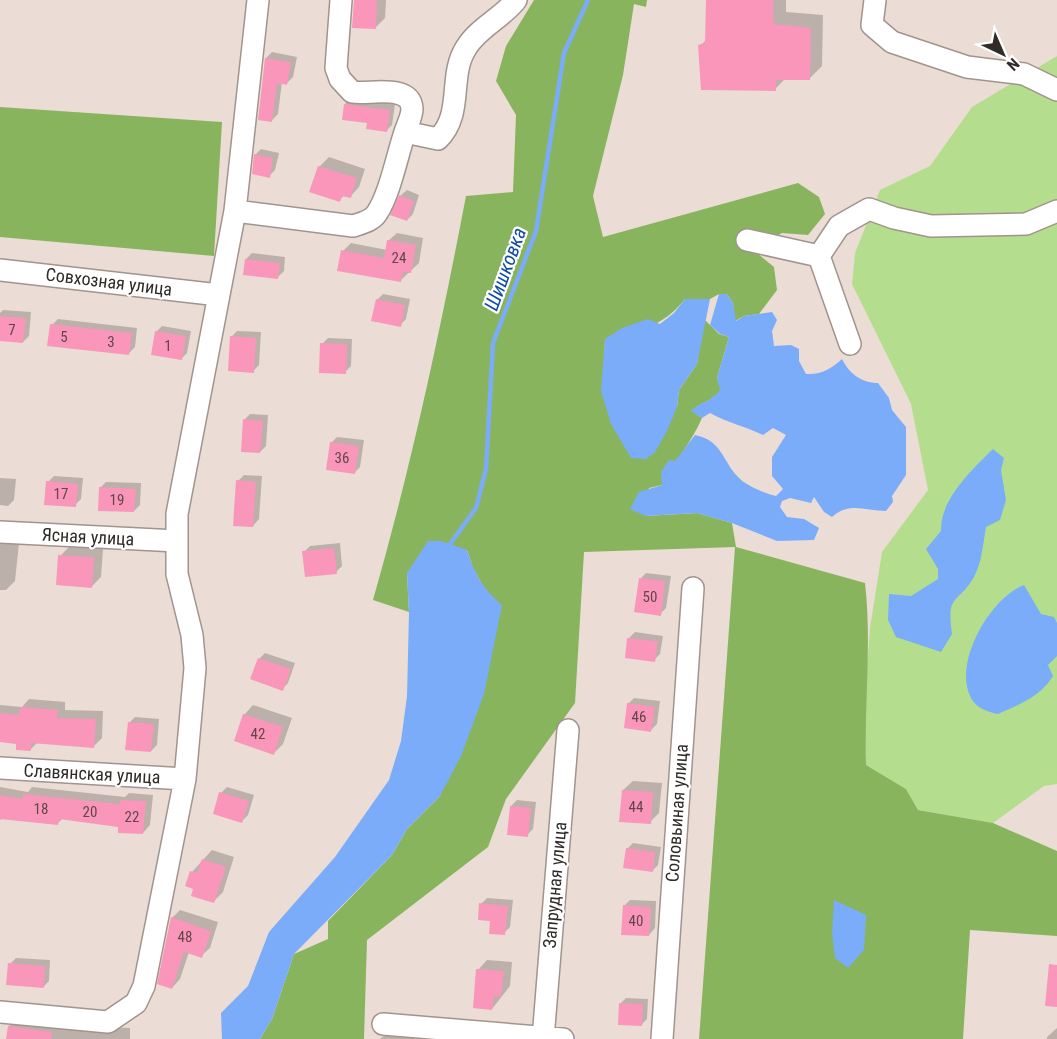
<svg xmlns="http://www.w3.org/2000/svg" width="1057" height="1039" viewBox="0 0 1057 1039" font-family="'Roboto Condensed',sans-serif">
	<style>
		.green { fill: #b4de8d }
		.forest { fill: #89b45e }
		.water { fill: #7bacf9 }
		.shadow { fill: #0003 }
		.lines { fill: none; stroke-linecap: round; stroke-linejoin: round }
		.stream { stroke: #7bacf9; stroke-width: 4.5 }
		.building { fill: #f996b9 }
		.minor-casing { stroke: #a1948c; stroke-width: 24 }
		.minor { stroke: #fff; stroke-width: 21 }
		.labels { text-anchor: middle; stroke-width: 4.5; stroke-linejoin: round; paint-order: stroke }
		.number-label { font-size: 15px; fill: #63464c }
		.street-label { font-size: 18px; fill: #312b28; stroke: #fff }
		.water-label { font-size: 20px; font-style: italic; fill: #124ba4; stroke: #fff }
	</style>
	<rect width="100%" height="100%" fill="#ebddd5"/>
	<path class="green" d="M1057,56V784L1044,786L993,823L918,810L906,789L866,765L864,706L870,628L882,552L928,490L911,404L852,284L855,253L880,190L930,166L972,107Z"/>
	<path class="forest" d="M534,0H647L646,7L634,4L623,75L593,196L603,237L798,183L819,197L825,214L808,235L782,233L752,249L774,267L777,290L759,314L744,316L735,321L733,303L727,294H719L710,299H685C661,329 640,329 605,339L604,362L677,407L679,390L697,364L704,319L719,334L729,337L717,378L721,390C710,403 702,401 692,411L702,418C692,442 674,462 662,485L649,488L646,516L697,513L732,523L736,547L865,583C872,644 864,704 866,765L906,789L918,810L993,823L1057,851V936L970,930L963,1039H699L735,547L584,552L575,703L506,799L488,847L367,940L364,1039H260L272,1019L294,954L328,939V921L392,855L407,829L440,796L486,591L473,568L467,550L407,573L409,612L373,600C411,467 440,332 466,196L513,192L516,115L496,81L506,46Z
		M0,107L222,122L214,256L0,237Z"/>
	<path class="water" d="M719,294H727L733,303L736,321L744,316L772,312L777,320L772,331L774,346L791,345L799,349V361L806,374C821,375 831,369 842,359C849,373 861,383 878,383L889,398L892,410L906,427V475L892,496L893,502L886,511C865,511 850,501 832,517L824,512L814,497L811,503L790,498L782,501L780,507L787,517L804,519L819,528L814,540L777,541L732,523L697,513L646,516L630,509L639,492L662,485L661,472L669,460L675,461L695,435C722,440 723,462 738,477C745,485 766,494 776,496L783,489L772,476V457L786,435L773,428L763,435C745,426 728,423 710,413L702,418L691,411C702,401 710,403 720,390L717,378L729,337L720,334L710,325Z
		M685,299H710L697,364L679,390L677,407L667,431L655,452L646,459L631,458L611,424L601,391L605,339L622,328L648,319L660,324L674,313Z
		M993,449L1004,458L1001,470L1006,500L1000,520L986,527C983,544 982,562 974,577C958,605 946,592 952,634L941,652L896,637L888,620L889,594L911,596L938,579V569L926,549L941,531C940,499 972,470 993,449Z
		M428,541H441L467,550C474,573 483,589 502,605L484,694L461,756L440,796L407,829L392,855L294,954L272,1019L260,1039H222L221,1013L248,986L269,932L335,857L389,780L401,741L407,696L409,613L407,573Z
		M1024,585L1041,614L1054,617L1057,623V656L1048,665L1053,676C1041,696 1019,705 998,714C988,712 976,708 971,698C952,663 991,597 1024,585Z
		M834,900L866,915L864,950L848,968L835,958L832,933Z"/>
	<path class="shadow" d="M355,0H386L385,18L375,28Z
		M708,0H786V12L823,15L822,66L809,79H785L775,89L700,46L707,39Z
		M272,52L297,57L293,77L287,83L282,82L278,114L272,120L266,58Z
		M351,98L395,104L392,125L386,131L369,122L345,104Z
		M261,149L279,153L275,170L269,176L255,155Z
		M329,157L365,169L359,187L350,197L345,195L339,200L319,167Z
		M407,190L419,195L413,214L407,220L400,196Z
		M397,233L423,238L419,263L401,280L343,251L351,243L387,250L388,241Z
		M252,253L285,257L284,271L278,277L246,259Z
		M383,294L410,299L406,319L400,325L377,300Z
		M3,310L31,312L29,336L23,342L0,340V313Z
		M58,319L137,328L135,347L129,353L52,325Z
		M162,326L191,331L187,353L181,359L156,332Z
		M237,331L261,332L259,365L253,371L231,337Z
		M328,338L352,339L351,366L345,372L322,344Z
		M250,414L268,415L266,446L260,452L244,420Z
		M337,437L364,440L360,467L354,473L331,443Z
		M244,475L262,476L259,519L253,526L238,481Z
		M54,476L83,478L81,499L75,505L48,482Z
		M0,478L16,479L14,500L8,506L0,505Z
		M106,482L141,483L140,505L134,511L100,488Z
		M0,541L19,543L15,581L6,590H0Z
		M340,543L342,566L336,572L304,552L310,546Z
		M69,547L103,549L101,577L92,586L60,556Z
		M646,573L671,576L666,608L660,614L640,579Z
		M635,632L663,636L660,654L654,660L629,638Z
		M265,653L295,663L288,683L282,689L259,659Z
		M634,698L660,701L657,724L651,730L628,704Z
		M29,699L65,702V710L103,711L102,738L94,746L38,742L30,750L18,742L0,741V705L22,707Z
		M253,705L292,718L283,744L274,753L244,715Z
		M135,717L159,719L157,745L151,751L129,723Z
		M633,781L662,783L659,813L650,822L623,790Z
		M0,787L28,792L32,787L125,797L129,793L153,795L150,825L143,833L120,826L63,818L58,823L4,818L0,820Z
		M227,787L254,795L248,815L242,821L221,793Z
		M517,800L536,802L533,829L527,835L511,806Z
		M633,843L661,847L658,865L652,871L627,849Z
		M212,850L234,857L223,892L214,901L195,888L192,872Z
		M487,898L513,900L510,927L504,933L481,904Z
		M630,900L656,901L655,928L649,935L624,906Z
		M180,910L218,922L210,948L201,956L189,952L180,979L172,988V918Z
		M16,958L50,960L49,981L43,987L10,964Z
		M487,960L512,962L510,986L492,1009L478,970Z
		M626,998L648,999L647,1019L641,1025L620,1004Z
		M17,1019L54,1024V1028L101,1031L105,1027L130,1028V1039H7L9,1026Z
		M1057,1028V1039H1047V1037Z
		M386,1034L415,1038V1039H380Z"/>
	<g class="lines">
		<path class="stream" d="M450,544L476,508L486,469L493,343L536,231L564,53L588,0"/>
	</g>
	<path class="building" d="M354,0H377L376,29L352,28Z
		M706,0H773L774,24L811,28L810,80H776V91L701,90L698,45L705,43Z
		M265,58L291,62L287,85L277,83L272,122L258,120Z
		M344,104L390,110L387,132L366,129L367,123L342,120Z
		M254,154L273,158L270,178L252,174Z
		M318,166L357,178L351,198L342,196L340,202L309,192Z
		M399,195L414,201L407,221L390,215Z
		M387,240L416,245L411,273L403,272L401,282L337,271L341,250L384,258Z
		M245,259L280,263L278,279L243,275Z
		M376,299L405,305L401,327L371,321Z
		M0,316L26,318L23,343L0,341Z
		M50,324L132,333L129,355L47,346Z
		M155,331L186,336L182,360L151,355Z
		M230,336L256,338L254,373L228,371Z
		M320,343L347,344L346,374L319,373Z
		M243,419L263,421L260,453L241,452Z
		M330,442L359,446L355,474L326,470Z
		M236,480L256,482L253,527L233,526Z
		M46,481L78,484L76,507L44,505Z
		M99,487L136,489L134,512L98,511Z
		M334,548L337,574L305,577L302,551Z
		M58,555L94,557L92,588L56,585Z
		M639,578L665,581L661,616L634,612Z
		M627,638L658,641L655,662L625,658Z
		M258,658L291,669L283,691L250,679Z
		M627,703L655,707L651,732L624,728Z
		M20,707L58,710L57,718L96,719L94,748L31,743V751L16,750V744L0,742V713L19,715Z
		M243,714L283,727L274,755L234,741Z
		M128,722L154,724L151,752L125,750Z
		M622,790L653,792L651,824L619,822Z
		M219,792L249,801L242,823L213,814Z
		M23,794L120,804V800L146,801L143,834L118,833V827L59,819L58,825L0,819V795L23,799Z
		M510,806L531,808L528,837L507,835Z
		M626,848L655,852L653,872L623,868Z
		M202,859L226,867L214,903L191,896L193,889L185,886L190,871L197,873Z
		M479,903L508,906L505,935L489,934L490,921L478,920Z
		M623,905L651,907L649,936L621,935Z
		M171,917L211,931L202,958L184,952L172,989L157,984Z
		M8,963L45,966L44,988L6,985Z
		M1049,964L1057,965V1007L1045,1006Z
		M476,969L504,971L501,997L494,996L492,1010L473,1008Z
		M619,1003L643,1004L642,1026L618,1025Z
		M8,1026L52,1032L51,1039H6Z"/>
	<g class="lines">
		<g class="minor-casing">
			<path id="minor" d="M341,0L336,68L340,79L352,92C368,95 411,83 412,109C412,116 407,126 405,132
				M875,0L872,25L892,42L967,67L1024,74L1057,90
				M235,211L258,0
				M747,240L819,256L850,344
				M819,256L839,226L869,209L894,218L931,226L1026,224L1057,211
				M0,270L219,295
				M0,532L177,541
				M0,768L185,779
				M0,1012L108,1022L136,1003L144,986L185,779L195,668L192,635L177,574V514L235,211L353,226C362,223 372,221 377,213C390,193 397,156 405,132L438,139C464,114 448,76 466,48C478,28 502,18 516,0
				M383,1024L563,1039
				M543,1039L568,730
				M662,1039L693,588"/>
		</g>
		<use href="#minor" class="minor"/>
	</g>
	<g class="labels">
		<g class="number-label">
			<text x="399" y="263">24</text>
			<text x="12" y="335">7</text>
			<text x="64" y="342">5</text>
			<text x="111" y="347">3</text>
			<text x="168" y="351">1</text>
			<text x="342" y="463">36</text>
			<text x="61" y="499">17</text>
			<text x="117" y="505">19</text>
			<text x="650" y="602">50</text>
			<text x="639" y="722">46</text>
			<text x="258" y="739">42</text>
			<text x="636" y="812">44</text>
			<text x="41" y="814">18</text>
			<text x="90" y="817">20</text>
			<text x="132" y="822">22</text>
			<text x="636" y="926">40</text>
			<text x="185" y="942">48</text>
		</g>
		<g class="street-label">
			<text transform="translate(109 282) rotate(7)" y="6">Совхозная улица</text>
			<text transform="translate(88 537) rotate(3)" y="6">Ясная улица</text>
			<text transform="translate(92 774) rotate(3)" y="6">Славянская улица</text>
			<text transform="translate(677 813) rotate(-86)" y="6">Соловьиная улица</text>
			<text transform="translate(555 885) rotate(-85)" y="6">Запрудная улица</text>
		</g>
		<g class="water-label">
			<text transform="translate(505 269) rotate(-70)" y="7">Шишковка</text>
		</g>
	</g>
	<g transform="translate(1003 54) rotate(136)" stroke="#ffffff" stroke-width="4.5" paint-order="stroke">
	<path d="M0-4.5L10 22L0 15L-10 22Z" fill="#312b28"/>
	<text y="-9" font-size="16" font-weight="bold" text-anchor="middle" fill="#312b28">N</text>
	</g>
</svg>
